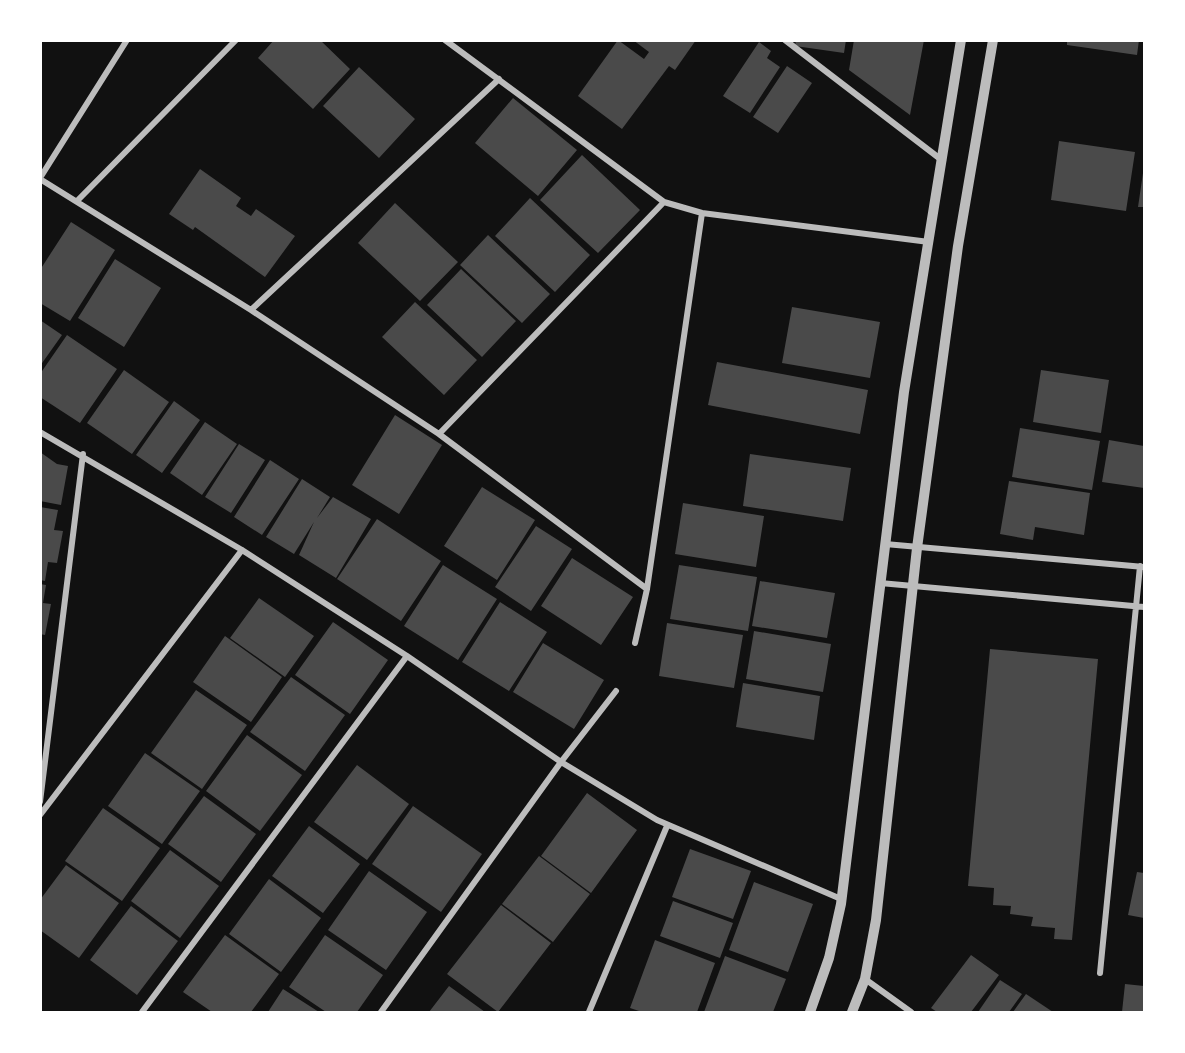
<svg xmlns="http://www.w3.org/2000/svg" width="1185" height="1053" viewBox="0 0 1185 1053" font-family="Mulish,sans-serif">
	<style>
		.building { fill: #4a4a4a }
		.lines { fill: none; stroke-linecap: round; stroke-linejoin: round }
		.minor { stroke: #bcbcbc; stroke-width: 6 }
		.tertiary { stroke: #bcbcbc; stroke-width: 10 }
	</style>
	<rect width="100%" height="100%" fill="#111"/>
	<path class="building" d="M274,40H320L350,69L313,109L258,58Z
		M618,40L644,59L649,52L633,40H696L675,70L669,66L622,129L578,96Z
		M796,40H846L844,53L795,46Z
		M854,40H924L910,115L849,70Z
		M1067,40H1139L1137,55L1067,45Z
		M759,42L771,51L767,58L780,67L750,113L723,96Z
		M787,66L812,83L778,133L753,117Z
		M359,67L415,119L379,158L323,106Z
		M513,98L577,150L538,196L475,143Z
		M1059,141L1135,152L1126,211L1051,200Z
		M582,155L640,210L598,253L540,200Z
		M200,169L241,198L236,206L251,216L256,209L295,236L265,277L195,227L193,230L169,214Z
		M1143,173H1144V207H1138Z
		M530,198L590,255L555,292L495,236Z
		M395,203L458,262L420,301L358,243Z
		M71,222L115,250L70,321L40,303V270Z
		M488,235L550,294L522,323L460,265Z
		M115,259L161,288L124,347L78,318Z
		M461,269L516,321L482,357L427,305Z
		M415,302L477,360L444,395L382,337Z
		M792,307L880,322L870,378L782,363Z
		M40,320L62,335L40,366Z
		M67,335L117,369L80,423L40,397V374Z
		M717,362L868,390L860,434L708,405Z
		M124,370L169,402L132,454L87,423Z
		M1041,370L1109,380L1101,433L1033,422Z
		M174,401L200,420L162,473L136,455Z
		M395,415L442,445L399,514L352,485Z
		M205,422L237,444L202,495L170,473Z
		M1020,428L1100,441L1092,490L1012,477Z
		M1109,440L1144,446V488L1102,482Z
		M239,444L265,460L231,513L205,497Z
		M40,452L57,464L68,466L61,505L40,501Z
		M750,454L851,468L843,521L743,506Z
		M270,460L299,479L262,535L234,517Z
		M302,479L330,497L317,518L333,497L371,519L336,578L299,555L314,522L294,554L266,537Z
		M1009,481L1090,493L1084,535L1035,527L1033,540L1000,534Z
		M482,487L535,520L497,580L444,546Z
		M683,503L764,516L756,567L675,554Z
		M40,507L58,510L54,530L63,531L57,563L48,562L45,581L40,580Z
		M377,519L441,561L401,621L337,579Z
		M536,526L572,549L531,611L495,587Z
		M572,558L633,597L601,645L541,606Z
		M443,565L497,599L458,660L404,626Z
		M679,565L757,577L748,631L670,619Z
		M760,581L835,593L827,638L752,626Z
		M40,584L46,585L43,603L51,604L45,635L40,634Z
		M259,598L314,636L285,677L230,638Z
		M500,602L547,632L509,691L462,662Z
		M333,622L388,660L350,714L295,675Z
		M667,623L743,635L734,688L659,676Z
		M754,631L831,644L823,692L746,679Z
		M225,636L282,677L251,722L193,682Z
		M543,643L604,680L574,729L513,692Z
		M990,649L1098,659L1072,940L1054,939L1055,928L1031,926L1033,917L1010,914L1011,906L993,905L994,888L968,886Z
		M291,677L345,715L305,771L250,732Z
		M743,683L820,696L814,740L736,727Z
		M196,690L247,725L202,789L151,753Z
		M247,735L302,775L260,831L206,791Z
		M145,753L200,791L162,844L108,806Z
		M357,765L409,804L367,860L314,822Z
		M587,793L637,830L591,893L541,856Z
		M204,796L256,834L221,882L168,844Z
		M413,806L482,854L441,912L372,864Z
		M103,808L160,848L122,901L65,861Z
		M309,826L360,864L323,913L272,876Z
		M690,849L751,871L733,919L672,897Z
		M170,850L219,886L180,938L131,901Z
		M539,856L590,894L553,942L502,904Z
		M66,865L119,903L79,958L40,930V900Z
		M369,871L427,912L386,970L328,930Z
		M1137,872L1144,873V918L1128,915Z
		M269,879L321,918L281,972L229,934Z
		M754,882L813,904L788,972L729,950Z
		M673,901L733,923L720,958L660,936Z
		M501,905L551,943L498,1012L447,974Z
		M131,906L178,941L137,995L90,960Z
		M225,935L279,974L251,1012H212L183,992Z
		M325,935L383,975L357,1012H326L289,987Z
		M655,940L715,963L697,1012H642L630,1008Z
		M971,955L999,975L971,1012H937L931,1008Z
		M725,956L786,979L773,1012H704Z
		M1000,980L1022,994L1009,1012H978Z
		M1125,984L1144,986V1012H1122Z
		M449,986L485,1012H429Z
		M283,989L319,1012H268Z
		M1026,994L1053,1012H1013Z"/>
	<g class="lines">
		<path class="minor" d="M445,40L664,202L702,213L929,242
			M785,40L943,161
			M40,178L127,40
			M40,179L251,310L439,434L647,589
			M78,200L236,40
			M251,310L499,79
			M40,432L242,550L407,656L561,762L657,820L841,899
			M439,434L664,202
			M885,544L1144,567
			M880,583L1144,607
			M635,643L647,589L702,213
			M40,802L83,454
			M40,815L242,550
			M1100,973L1140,566
			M865,979L911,1012
			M142,1012L407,656
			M381,1012L561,762L616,691
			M589,1012L667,826"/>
		<path class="tertiary" d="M810,1012L829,958L841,904L904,392L961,40
			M852,1012L865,979L876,920L917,548L958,246L993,40"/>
	</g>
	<rect width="1185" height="1053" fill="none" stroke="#ffffff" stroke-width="84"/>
</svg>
